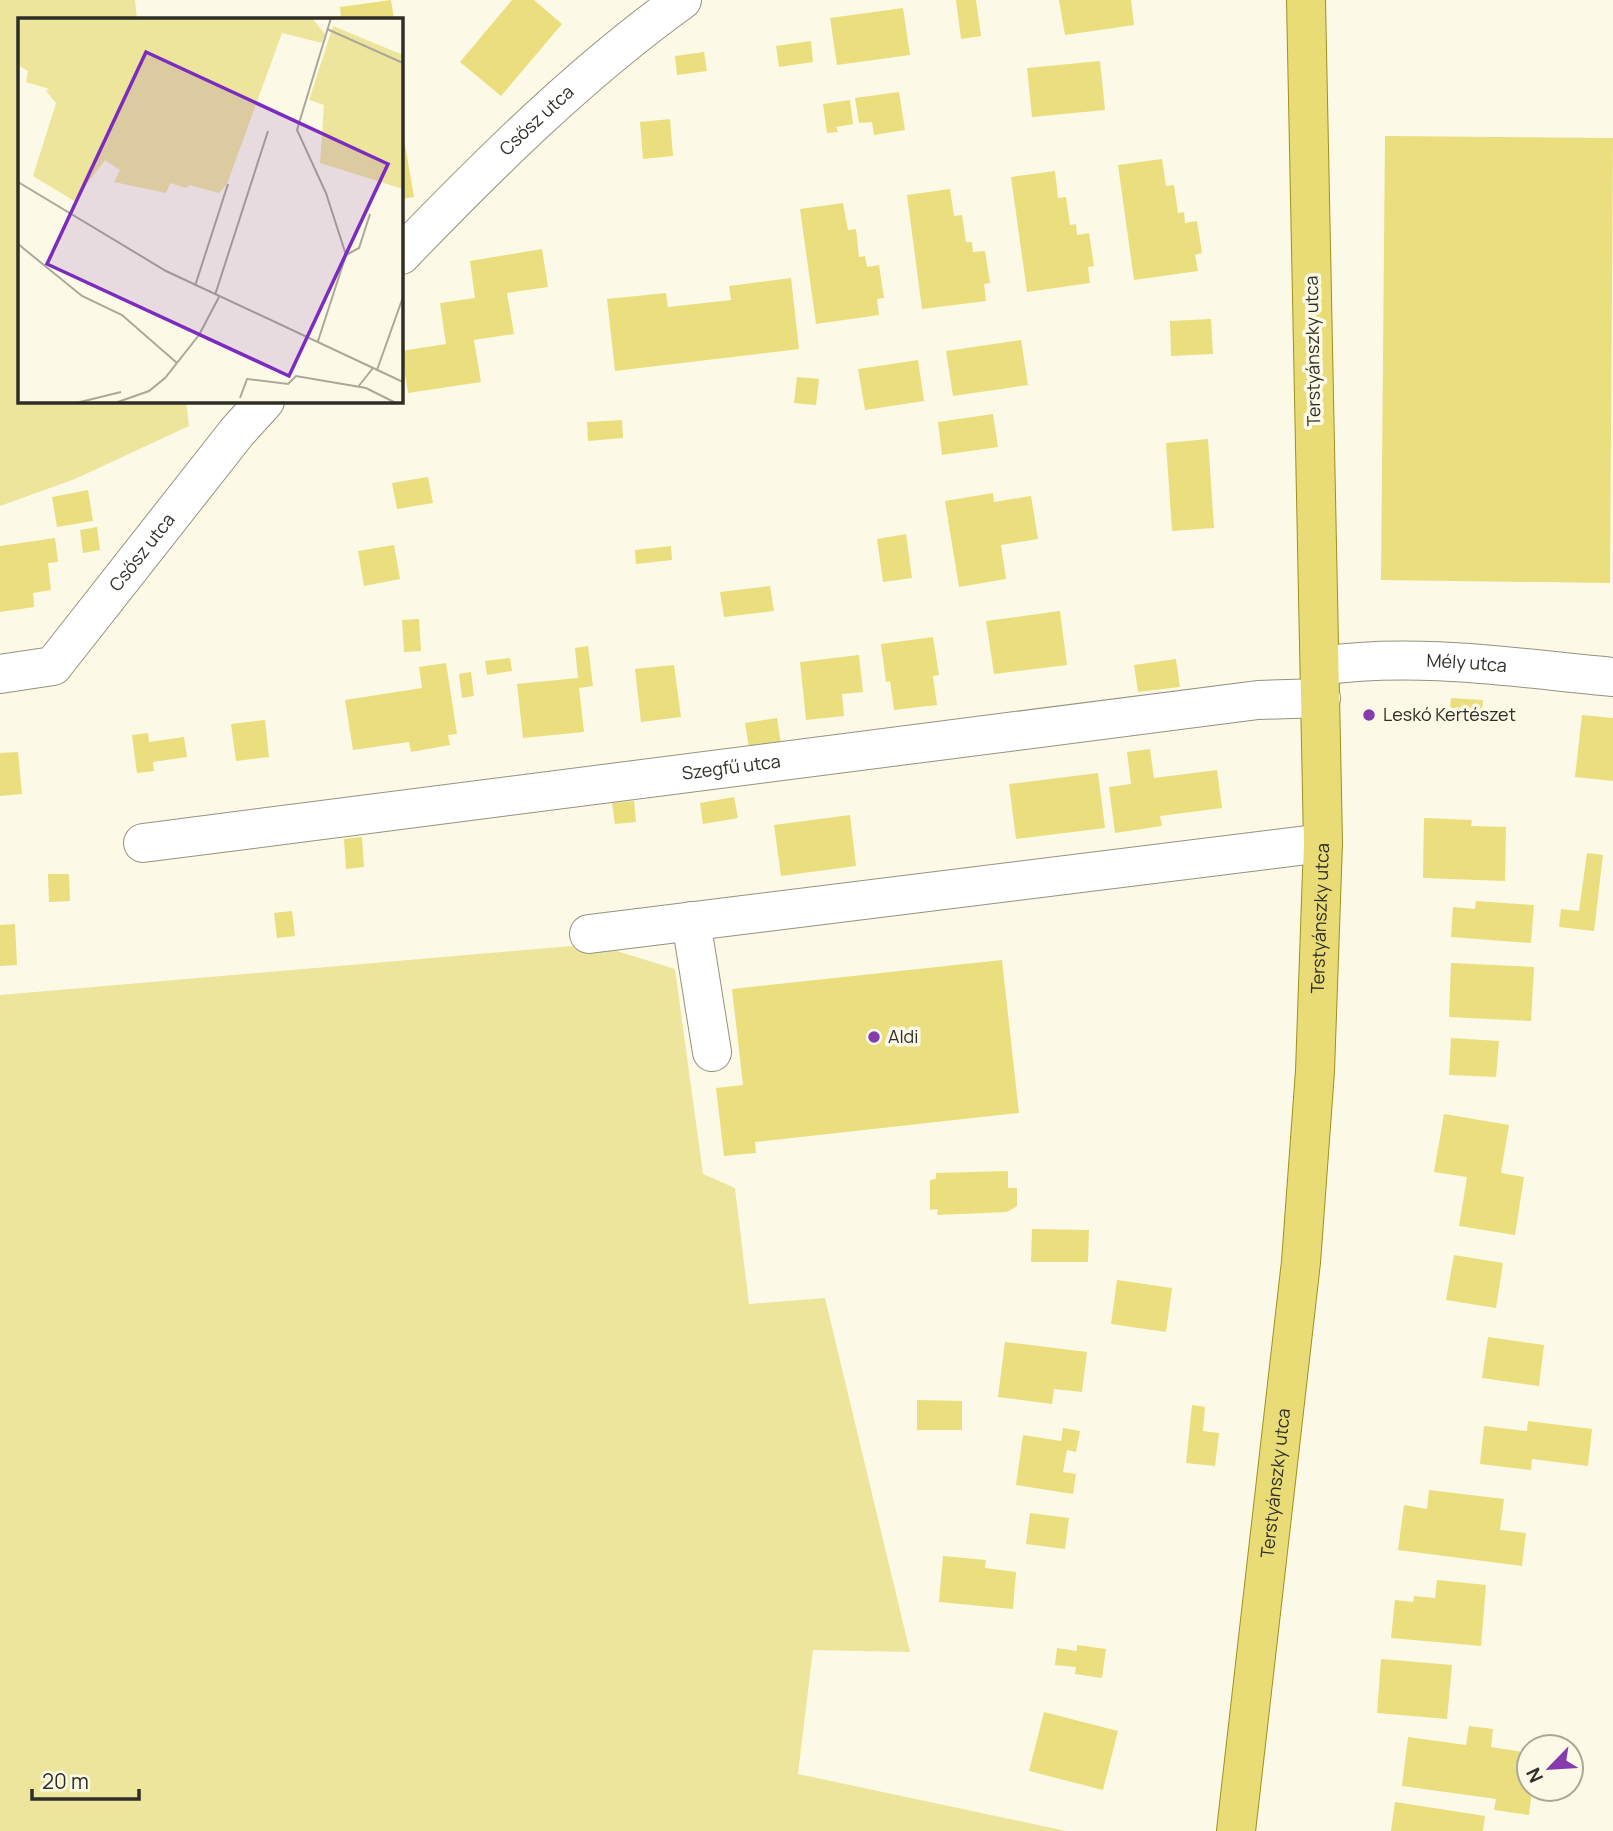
<svg xmlns="http://www.w3.org/2000/svg" width="1613" height="1831" viewBox="0 0 1613 1831" font-family="Manrope,sans-serif">
	<style>
		.green { fill: #eee59c }
		.building { fill: #eade7e }
		.lines { fill: none; stroke-linecap: round; stroke-linejoin: round }
		.minor-casing { stroke: #949280; stroke-width: 40 }
		.major-casing { stroke: #9e9020; stroke-width: 40 }
		.minor { stroke: #fff; stroke-width: 38 }
		.major { stroke: #e9dc77; stroke-width: 38 }
		.poi-dot { fill: #873cae; stroke: #fcfae6; stroke-width: 2.5 }
		.labels { text-anchor: middle; stroke-width: 7; stroke-linejoin: round; paint-order: stroke }
		.street-label { font-size: 18px; fill: #2f2e26; stroke: #fcfae6 }
		.poi-label { font-size: 18px; fill: #2f2e26; stroke: #fcfae6; text-anchor: start }
		.inset-road { fill: none; stroke: #aaa899; stroke-width: 2 }
		.view { fill: #7b2cbf; fill-opacity: 0.15; stroke: #7b2cbf; stroke-width: 3.5 }
		.inset-edge { fill: none; stroke: #2f2e26; stroke-width: 3.5 }
	</style>
	<rect width="100%" height="100%" fill="#fcfae6"/>
	<path class="green" d="M0,0H135L137,19H19V401H186L189,426L75,479L0,506Z
		M594,944L675,969L703,1174L735,1188L749,1304L825,1298L910,1652L813,1650L798,1774L1066,1831H0V995Z"/>
	<path class="building" d="M391,0L394,19H341L340,7Z
		M512,0H534L562,24L501,96L460,62Z
		M956,0H976L981,36L961,39Z
		M1059,0H1131L1134,25L1065,35Z
		M903,8L910,55L837,65L830,18Z
		M811,41L813,62L779,67L776,46Z
		M704,52L707,71L677,75L675,56Z
		M1100,61L1105,110L1032,117L1027,68Z
		M899,92L905,130L874,135L872,122L859,123L855,98Z
		M850,100L853,124L836,127L838,132L827,133L823,104Z
		M670,119L673,156L643,159L640,122Z
		M403,133L414,197L401,199V134Z
		M1385,136L1613,138L1610,583L1381,580Z
		M1162,159L1166,186L1174,185L1178,213L1184,212L1185,223L1197,221L1202,253L1195,255L1198,271L1134,280L1118,165Z
		M1055,171L1058,198L1066,197L1070,225L1076,224L1077,235L1089,233L1094,266L1088,267L1090,283L1027,292L1011,177Z
		M950,189L954,216L962,215L966,242H972L973,252L985,251L990,283L984,284L986,301L922,309L907,195Z
		M843,203L848,230L856,229L859,257L865,256L867,267L879,265L884,298L877,299L879,315L816,324L800,209Z
		M542,249L548,287L507,293L514,334L474,340L481,382L408,393L401,351L446,344L440,303L475,298L470,261Z
		M791,278L799,349L615,371L607,299L666,293L668,307L731,300L729,286Z
		M1211,319L1213,354L1171,356L1170,321Z
		M1021,340L1028,385L953,396L946,351Z
		M918,360L924,401L865,410L858,369Z
		M797,377L819,379L816,405L794,403Z
		M993,414L998,447L942,455L938,422Z
		M622,420L623,438L588,441L587,422Z
		M1208,439L1214,528L1172,531L1166,443Z
		M428,477L433,503L397,509L392,483Z
		M88,490L93,521L57,527L52,497Z
		M993,493L994,502L1031,496L1038,539L1001,545L1006,579L959,587L945,501Z
		M97,527L100,550L83,553L80,530Z
		M906,534L912,578L883,582L877,539Z
		M55,538L58,562L48,563L51,590L33,593L34,607L0,612V546Z
		M394,545L400,579L364,586L358,551Z
		M671,546L672,560L636,564L635,550Z
		M770,586L774,611L724,617L720,592Z
		M1060,611L1067,665L994,674L986,621Z
		M419,619L421,651L404,652L402,620Z
		M933,637L939,675L933,676L937,705L894,710L890,681L886,682L881,644Z
		M588,646L593,686L579,688L584,732L523,738L517,684L578,678L575,648Z
		M859,655L863,692L842,694L844,716L806,720L800,662Z
		M510,658L512,671L487,675L485,661Z
		M1176,659L1180,687L1138,692L1134,665Z
		M446,663L457,734L448,735L450,745L411,752L409,742L353,750L345,700L422,688L419,667Z
		M674,665L681,717L641,722L635,669Z
		M471,672L474,696L462,698L459,674Z
		M1451,698L1483,700L1481,723L1449,720Z
		M1582,715L1613,718V781L1575,777Z
		M777,718L781,744L749,748L745,723Z
		M265,720L269,757L236,761L231,724Z
		M148,733L149,742L184,737L187,757L153,762L154,771L137,773L132,735Z
		M1150,749L1154,778L1217,770L1222,808L1160,816L1162,826L1115,833L1109,787L1131,784L1127,752Z
		M18,752L22,794L0,796V753Z
		M1098,773L1105,828L1016,839L1009,784Z
		M734,797L738,818L703,824L700,803Z
		M634,801L636,822L615,824L612,803Z
		M850,815L856,866L781,876L774,825Z
		M1424,818L1472,820L1471,826L1506,827L1505,881L1423,878Z
		M362,837L364,867L346,869L344,839Z
		M1587,853L1603,855L1594,931L1559,927L1561,909L1579,911Z
		M48,874H69L70,901L49,902Z
		M1476,901L1534,905L1531,943L1451,937L1453,907L1475,909Z
		M292,911L295,936L277,938L274,913Z
		M15,924L17,965L0,966V925Z
		M1002,960L1019,1113L755,1142L756,1153L724,1156L716,1088L743,1085L732,989Z
		M1451,963L1534,967L1531,1021L1449,1017Z
		M1451,1038L1499,1041L1496,1077L1449,1075Z
		M1444,1114L1509,1125L1501,1173L1524,1177L1515,1235L1459,1226L1467,1177L1434,1172Z
		M1008,1171V1188H1017V1206L1007,1212L937,1215L938,1209L930,1210V1180L936,1179V1173Z
		M1032,1229L1089,1230L1088,1262H1031Z
		M1454,1255L1503,1263L1496,1308L1446,1300Z
		M1117,1280L1172,1288L1166,1332L1111,1324Z
		M1488,1337L1544,1345L1539,1386L1482,1378Z
		M1005,1342L1087,1352L1082,1392L1054,1389L1052,1404L998,1397Z
		M917,1400L962,1401V1430H917Z
		M1192,1405L1205,1407L1203,1431L1219,1433L1215,1466L1186,1463Z
		M1528,1421L1592,1429L1588,1466L1532,1459L1531,1470L1480,1464L1484,1426L1527,1431Z
		M1063,1428L1080,1431L1076,1452L1067,1450L1063,1472L1076,1474L1073,1494L1016,1485L1023,1435L1061,1441Z
		M1429,1490L1504,1499L1500,1530L1526,1533L1522,1566L1398,1550L1404,1505L1427,1509Z
		M1030,1513L1069,1518L1065,1549L1026,1544Z
		M943,1556L986,1560L985,1568L1016,1572L1013,1609L939,1602Z
		M1437,1580L1486,1585L1481,1646L1391,1638L1395,1600L1413,1602L1414,1596L1435,1598Z
		M1077,1645L1106,1649L1102,1678L1075,1674L1076,1667L1055,1665L1057,1648L1077,1651Z
		M1381,1659L1452,1665L1447,1719L1377,1713Z
		M1044,1712L1118,1731L1103,1790L1029,1771Z
		M1469,1726L1493,1729L1491,1747L1529,1753V1789H1532L1529,1815L1494,1810L1496,1799L1402,1786L1408,1737L1466,1745Z
		M1395,1802L1485,1816L1483,1831H1391Z"/>
	<g class="lines">
		<g class="minor-casing">
			<g id="minor">
				<path id="s1" d="M401,255C489,164 579,74 682,0"/>
				<path id="s2" d="M1320,666C1417,652 1516,668 1613,677"/>
				<path id="s3" d="M0,674L53,666L237,432L265,401"/>
				<path id="s4" d="M143,843L1258,700L1321,698"/>
				<path d="M691,921L712,1052"/>
				<path d="M589,934L1323,843"/>
			</g>
		</g>
		<g class="major-casing">
			<g id="major">
				<path id="s5" d="M1236,1831L1301,1262L1315,1071L1323,843L1306,0"/>
			</g>
		</g>
		<use href="#minor" class="minor"/>
		<use href="#major" class="major"/>
	</g>
	<g class="poi-dot">
		<circle cx="1369" cy="715" r="7"/>
		<circle cx="874" cy="1037" r="7"/>
	</g>
	<g class="labels">
		<g class="street-label">
			<text dy="6" stroke="none"><textPath href="#s1" startOffset="191">Csősz utca</textPath></text>
			<text transform="translate(1313 351) rotate(-91)" y="6">Terstyánszky utca</text>
			<text dy="6" stroke="none"><textPath href="#s3" startOffset="198">Csősz utca</textPath></text>
			<text dy="6" stroke="none"><textPath href="#s2" startOffset="147">Mély utca</textPath></text>
			<text dy="6" stroke="none"><textPath href="#s4" startOffset="593">Szegfű utca</textPath></text>
			<text dy="6" stroke="none"><textPath href="#s5" startOffset="917">Terstyánszky utca</textPath></text>
			<text dy="6" stroke="none"><textPath href="#s5" startOffset="350">Terstyánszky utca</textPath></text>
		</g>
		<g class="poi-label">
			<text x="1383" y="721">Leskó Kertészet</text>
			<text x="888" y="1043">Aldi</text>
		</g>
	</g>
	<g transform="translate(18 18)">
		<rect width="385" height="385" fill="#fcfae6"/>
		<path d="M0,0H294L307,16L304,25L264,15L209,166L201,175L172,167L168,170L152,165L148,175L96,164L102,152L87,142L56,183L15,158L38,85L28,73L31,71L8,64L10,53L0,47ZM315,8L385,37V171L302,145L306,87L291,82Z" fill="#eee59c"/>
		<path class="inset-road" d="M309,11L385,45M0,164L148,253L385,364M0,226L64,278L104,297L159,345M328,237L341,230L352,196M177,268L210,166M197,277L250,113M300,323L328,237L308,175L279,112L313,0M359,352L385,279M340,369L355,350M222,380L229,361L270,366L278,358L348,370L378,385M58,385L103,374M97,385L131,373L147,360L181,317L201,279"/>
		<path class="view" d="M128,34L370,146L271,358L29,246Z"/>
		<rect width="385" height="385" class="inset-edge"/>
	</g>
	<g transform="translate(1550 1768) rotate(245)"><circle r="33" fill="#fcfae6" stroke="#aaa899" stroke-width="2"/>
	<path d="M0-5L12 26L0 18L-12 26Z" fill="#873cae"/>
	<text y="-10" font-size="19" font-weight="bold" text-anchor="middle" fill="#2f2e26">N</text>
	</g>
	<path d="M32 1789v10h107v-10" fill="none" stroke="#2f2e26" stroke-width="3.5"/>
	<text x="42" y="1789" font-size="21" fill="#2f2e26" stroke="#fcfae6" stroke-width="5" paint-order="stroke">20 m</text>
</svg>
